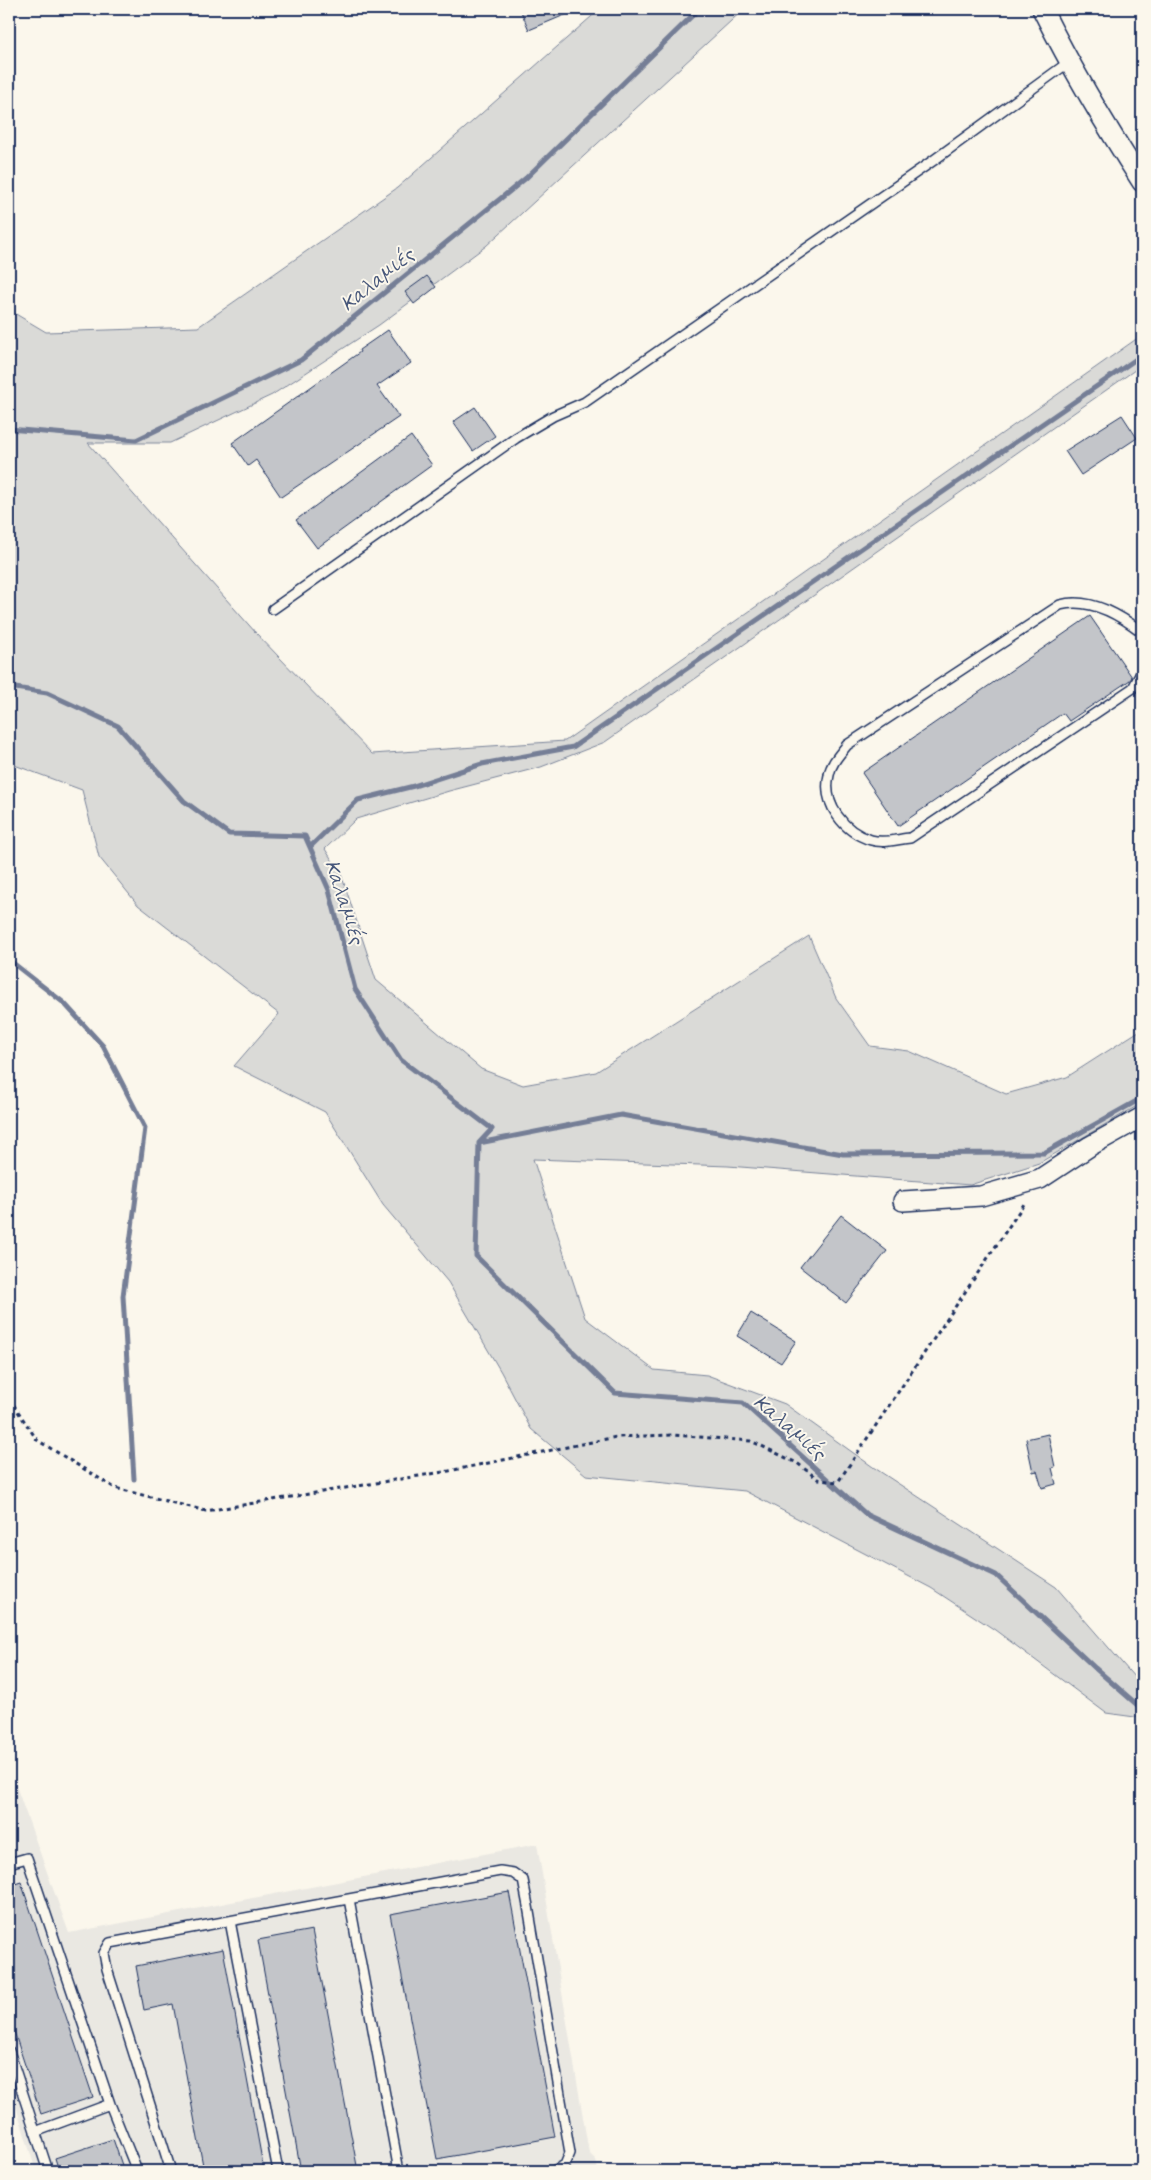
<svg xmlns="http://www.w3.org/2000/svg" width="1151" height="2180" viewBox="0 0 1151 2180" font-family="Mynerve,sans-serif">
	<style>
		.built { fill: #eae8e2 }
		.green { fill: #dadad7; stroke: #7a849a }
		.lines { fill: none; stroke-linecap: round; stroke-linejoin: round }
		.stream { stroke: #747e96; stroke-width: 5 }
		.building { fill: #c3c5c9; stroke: #1b2f5e }
		.service-casing { stroke: #1b2f5e; stroke-width: 12 }
		.minor-casing { stroke: #1b2f5e; stroke-width: 22 }
		.path { stroke: #1b2f5e; stroke-width: 3; stroke-dasharray: 4 4; stroke-linecap: butt }
		.service { stroke: #fbf7ec; stroke-width: 9 }
		.minor { stroke: #fbf7ec; stroke-width: 19 }
		.labels { text-anchor: middle; stroke-width: 4; stroke-linejoin: round; paint-order: stroke }
		.water-label { font-size: 20px; font-style: italic; fill: #47577a; stroke: #fbf7ec }
	</style>
	<rect width="100%" height="100%" fill="#fbf7ec"/>
	<filter id="ink" filterUnits="userSpaceOnUse"><feTurbulence type="fractalNoise" baseFrequency=".02" numOctaves="2"/><feDisplacementMap in="SourceGraphic" scale="10" xChannelSelector="R" yChannelSelector="G"/><feConvolveMatrix kernelMatrix="1 2 1 2 8 2 1 2 1" color-interpolation-filters="sRGB"/></filter>
	<g filter="url(#ink)">
		<path class="built" d="M9,1772H11L69,1933L537,1844L589,2153L596,2160L598,2171H36L9,2084Z"/>
		<path class="green" d="M600,9H744L486,246L379,325L272,395L170,443H88L256,633L372,754L565,741L1142,335V365L605,742L541,767L449,791L356,819L325,849L341,874L376,980L481,1069L523,1085L596,1072L809,936L836,998L870,1046L909,1051L1006,1094L1067,1077L1142,1029V1103L1039,1163L970,1185L728,1166L533,1159L585,1318L654,1370L707,1375L785,1404L873,1467L1056,1587L1142,1686V1718L1106,1713L995,1630L931,1588L745,1491L586,1475L531,1429L501,1372L448,1282L383,1205L325,1112L234,1066L279,1014L138,905L99,857L82,790L9,763V310L46,332L198,327L397,188Z"/>
		<g class="lines">
			<path class="stream" d="M9,429L136,440L301,360L526,178L699,9
				M9,687L47,693L118,726L184,801L229,834L305,836L329,890L355,989L401,1060L492,1129L479,1143L476,1256L615,1393L743,1403L867,1515L996,1575L1095,1668L1142,1709
				M310,847L358,800L414,786L482,764L573,747L1142,355
				M9,960L64,1003L103,1046L145,1128L123,1296L134,1479
				M479,1143L621,1115L843,1154L1044,1153L1142,1098"/>
		</g>
		<path class="building" d="M520,9H579L529,30Z
			M427,276L436,287L414,304L405,292Z
			M388,330L411,363L377,386L399,417L281,497L256,460L248,466L232,443L360,352L359,350Z
			M475,407L495,436L473,451L453,422Z
			M1122,415L1137,438L1081,475L1065,451Z
			M411,436L432,465L317,548L296,520Z
			M1090,616L1132,677L1130,680L1069,721L1063,713L898,826L862,773Z
			M841,1215L887,1251L846,1303L800,1267Z
			M751,1313L796,1341L781,1363L737,1336Z
			M1048,1434L1055,1467L1052,1468L1056,1484L1042,1488L1037,1471L1033,1472L1026,1439Z
			M21,1882L93,2097L41,2114L9,2016V1886Z
			M509,1892L555,2137L437,2159L390,1914Z
			M312,1930L358,2171H301L258,1940Z
			M223,1949L264,2171H204L173,2004L144,2010L136,1966Z
			M113,2139L124,2171H59L55,2158Z"/>
		<g class="lines">
			<g class="service-casing">
				<path id="service" d="M273,609L516,438L553,416L585,402L934,160L1069,62
					M1142,632C1120,615 1089,597 1060,605L847,745C840,754 831,763 829,775C822,804 844,832 871,840C884,844 898,839 910,838L1133,688L1142,671
					M9,1863L27,1858L110,2104L137,2171
					M349,1899L399,2171
					M230,1921L278,2171
					M9,2051L48,2171
					M35,2132L110,2104
					M171,2171L107,1969L104,1953L110,1943L500,1871L513,1873L523,1880L528,1906L570,2153L565,2165L553,2171"/>
			</g>
			<g class="minor-casing">
				<path id="minor" d="M1042,9C1072,69 1105,125 1142,182
					M903,1201L981,1196L1040,1179L1090,1146L1142,1117"/>
			</g>
			<path class="path" d="M9,1398L37,1440L115,1488L206,1511L449,1471L616,1437L673,1435L751,1441L797,1463L819,1480L838,1482L1026,1201"/>
			<use href="#service" class="service"/>
			<use href="#minor" class="minor"/>
		</g>
	</g>
	<g class="labels">
		<g class="water-label">
			<text transform="translate(377 279) rotate(-39)" y="7">Καλαμιές</text>
			<text transform="translate(345 902) rotate(72)" y="7">Καλαμιές</text>
			<text transform="translate(790 1427) rotate(41)" y="7">Καλαμιές</text>
		</g>
	</g>
	<rect width="1151" height="2180" fill="none" stroke="#fbf7ec" stroke-width="30"/>
	<rect x="15" y="15" width="1121" height="2150" fill="none" stroke="#1b2f5e" stroke-width="2" filter="url(#ink)"/>
</svg>
